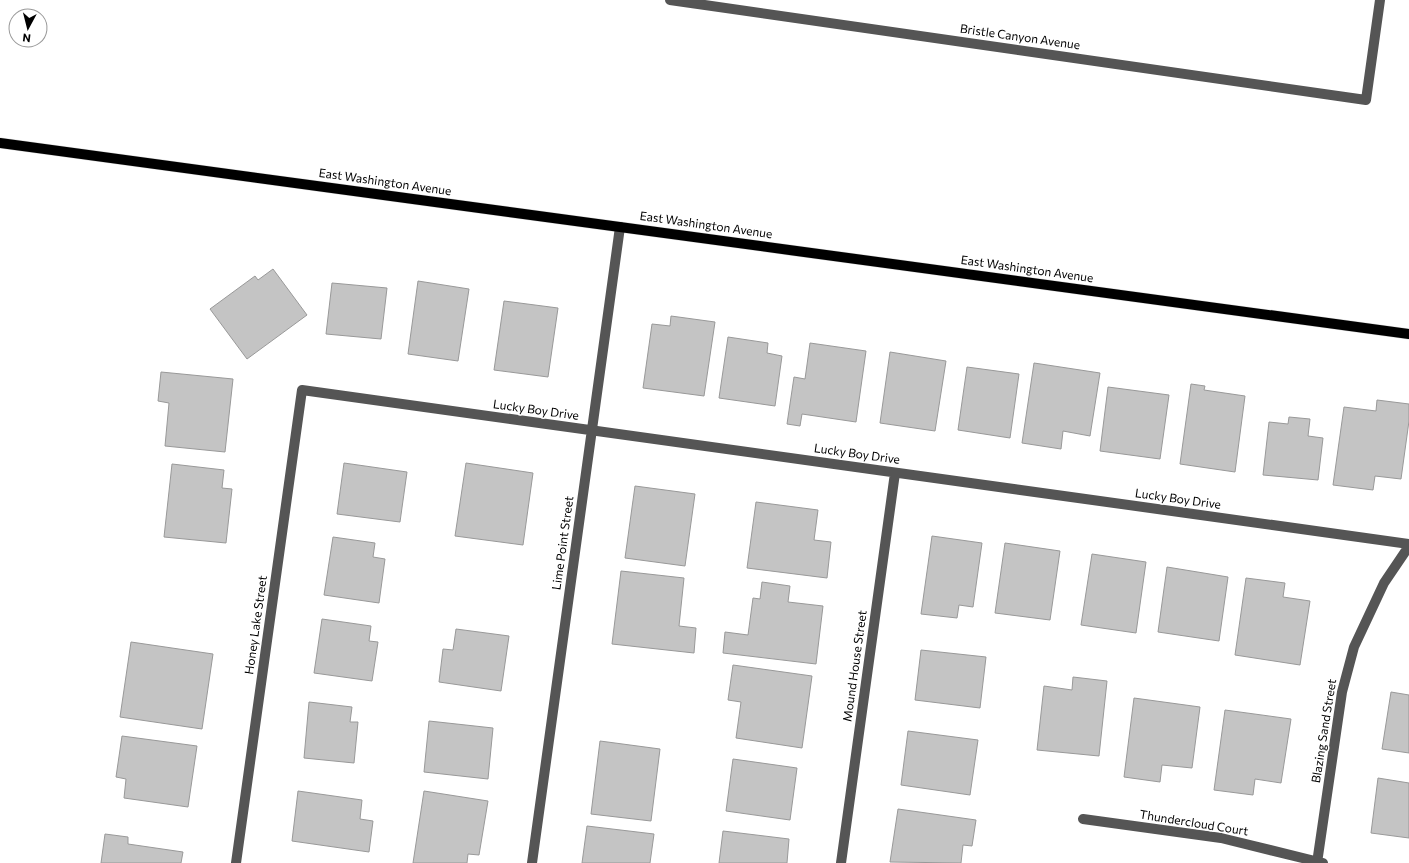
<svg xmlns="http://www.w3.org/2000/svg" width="1409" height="863" viewBox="0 0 1409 863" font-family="Commissioner,sans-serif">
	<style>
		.building { fill: #c4c4c4; stroke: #999 }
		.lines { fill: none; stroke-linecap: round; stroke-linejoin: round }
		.major-casing { stroke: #dbdbdb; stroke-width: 11 }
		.minor { stroke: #555; stroke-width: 10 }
		.major { stroke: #000; stroke-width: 10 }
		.labels { text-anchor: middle; stroke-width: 3; stroke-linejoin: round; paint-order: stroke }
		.street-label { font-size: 12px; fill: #000; stroke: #fff }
	</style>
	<rect width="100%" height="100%" fill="#fff"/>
	<path class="building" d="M273,269L307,315L247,359L210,309L255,276L258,280Z
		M418,281L469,289L458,361L408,354Z
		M332,283L387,288L381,339L326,334Z
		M504,301L558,308L548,377L494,370Z
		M671,316L715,322L704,396L643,388L652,324L670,326Z
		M728,337L768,343L767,353L782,356L775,406L719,398Z
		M810,343L866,351L856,422L802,414L800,426L787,424L794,377L805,379Z
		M890,352L946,361L935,431L880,423Z
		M1034,363L1100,373L1090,436L1063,431L1061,449L1022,443Z
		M967,367L1019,374L1010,438L958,430Z
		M161,372L233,379L225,452L165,446L169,403L158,401Z
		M1191,384L1205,386L1204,390L1245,396L1235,472L1180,464Z
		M1108,387L1169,395L1160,459L1100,451Z
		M1377,400L1409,404V421L1401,479L1375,476L1373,490L1333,485L1344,407L1376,411Z
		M1289,417L1310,419L1308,436L1323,438L1318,480L1263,475L1269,422L1288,424Z
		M344,463L407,472L400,522L337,514Z
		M466,463L533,473L523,545L455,536Z
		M172,464L224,470L222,488L232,489L226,543L164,537Z
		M635,486L695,494L685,566L625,558Z
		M756,502L818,510L814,540L831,542L827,578L747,568Z
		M932,536L982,543L973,607L959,605L957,618L921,614Z
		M333,537L375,543L373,557L385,559L379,603L324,595Z
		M1005,543L1060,551L1050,620L995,613Z
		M1092,554L1146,562L1136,633L1081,625Z
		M1167,567L1228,577L1219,641L1158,632Z
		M621,571L684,578L679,626L696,628L694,653L612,644Z
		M1246,578L1285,583L1283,597L1310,601L1300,665L1235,655Z
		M762,582L790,586L788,602L823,606L816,664L723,653L725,632L748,635L753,598L760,599Z
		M322,619L371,626L369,641L378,642L372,681L314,673Z
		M456,629L509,636L501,691L439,682L443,649L453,650Z
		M131,642L213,654L202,729L120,717Z
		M921,650L986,657L980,708L915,700Z
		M733,665L812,676L802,748L736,738L741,702L728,700Z
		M1073,677L1107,681L1099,756L1037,750L1044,686L1072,690Z
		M1391,692L1409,695V753L1382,749Z
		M1134,698L1200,707L1192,768L1162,765L1160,782L1124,777Z
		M309,702L352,707L350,722H358L354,763L304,758Z
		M1225,710L1291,719L1281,783L1255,779L1253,795L1214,790Z
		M429,721L493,728L488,779L424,772Z
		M908,731L978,740L970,795L901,785Z
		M122,736L197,746L188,807L124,798L126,779L116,777Z
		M600,741L660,749L651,821L591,814Z
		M733,759L797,768L790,820L726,811Z
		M1378,778L1409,783V838L1371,833Z
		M298,791L362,800L360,819L373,821L369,852L292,841Z
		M424,791L488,801L479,855L468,854L467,863H413Z
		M898,809L976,820L972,846L963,845L961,863L890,862Z
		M587,826L654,834L650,863H582Z
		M723,831L789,839L787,863H719Z
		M105,834L128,837V844L183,852L181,863H101Z"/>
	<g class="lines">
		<g class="major-casing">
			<path id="major" d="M0,143L1409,334"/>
		</g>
		<path class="minor" d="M670,0L1366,100L1380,0
			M1083,819L1221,838L1323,863
			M236,863L302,390L1409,544
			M532,863L620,227
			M841,863L895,473
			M1317,863L1342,692L1354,647L1384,583L1409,546"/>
		<use href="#major" class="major"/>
	</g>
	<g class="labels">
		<g class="street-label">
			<text transform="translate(1020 37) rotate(8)" y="4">Bristle Canyon Avenue</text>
			<text transform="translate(385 182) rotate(8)" y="4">East Washington Avenue</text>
			<text transform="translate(706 225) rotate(8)" y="4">East Washington Avenue</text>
			<text transform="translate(1027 269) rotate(8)" y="4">East Washington Avenue</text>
			<text transform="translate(536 410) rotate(8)" y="4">Lucky Boy Drive</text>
			<text transform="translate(857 454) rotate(8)" y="4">Lucky Boy Drive</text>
			<text transform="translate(1178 499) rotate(8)" y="4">Lucky Boy Drive</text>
			<text transform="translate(563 543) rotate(-82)" y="4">Lime Point Street</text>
			<text transform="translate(256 625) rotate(-82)" y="4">Honey Lake Street</text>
			<text transform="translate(855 666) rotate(-82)" y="4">Mound House Street</text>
			<text transform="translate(1324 731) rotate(-81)" y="4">Blazing Sand Street</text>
			<text transform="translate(1194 823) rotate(9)" y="4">Thundercloud Court</text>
		</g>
	</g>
	<g transform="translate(28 28) rotate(187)"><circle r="19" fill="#ffffff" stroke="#999999"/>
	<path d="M0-3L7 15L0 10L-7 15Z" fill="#000000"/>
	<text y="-6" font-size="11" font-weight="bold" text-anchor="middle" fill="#000000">N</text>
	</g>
</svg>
